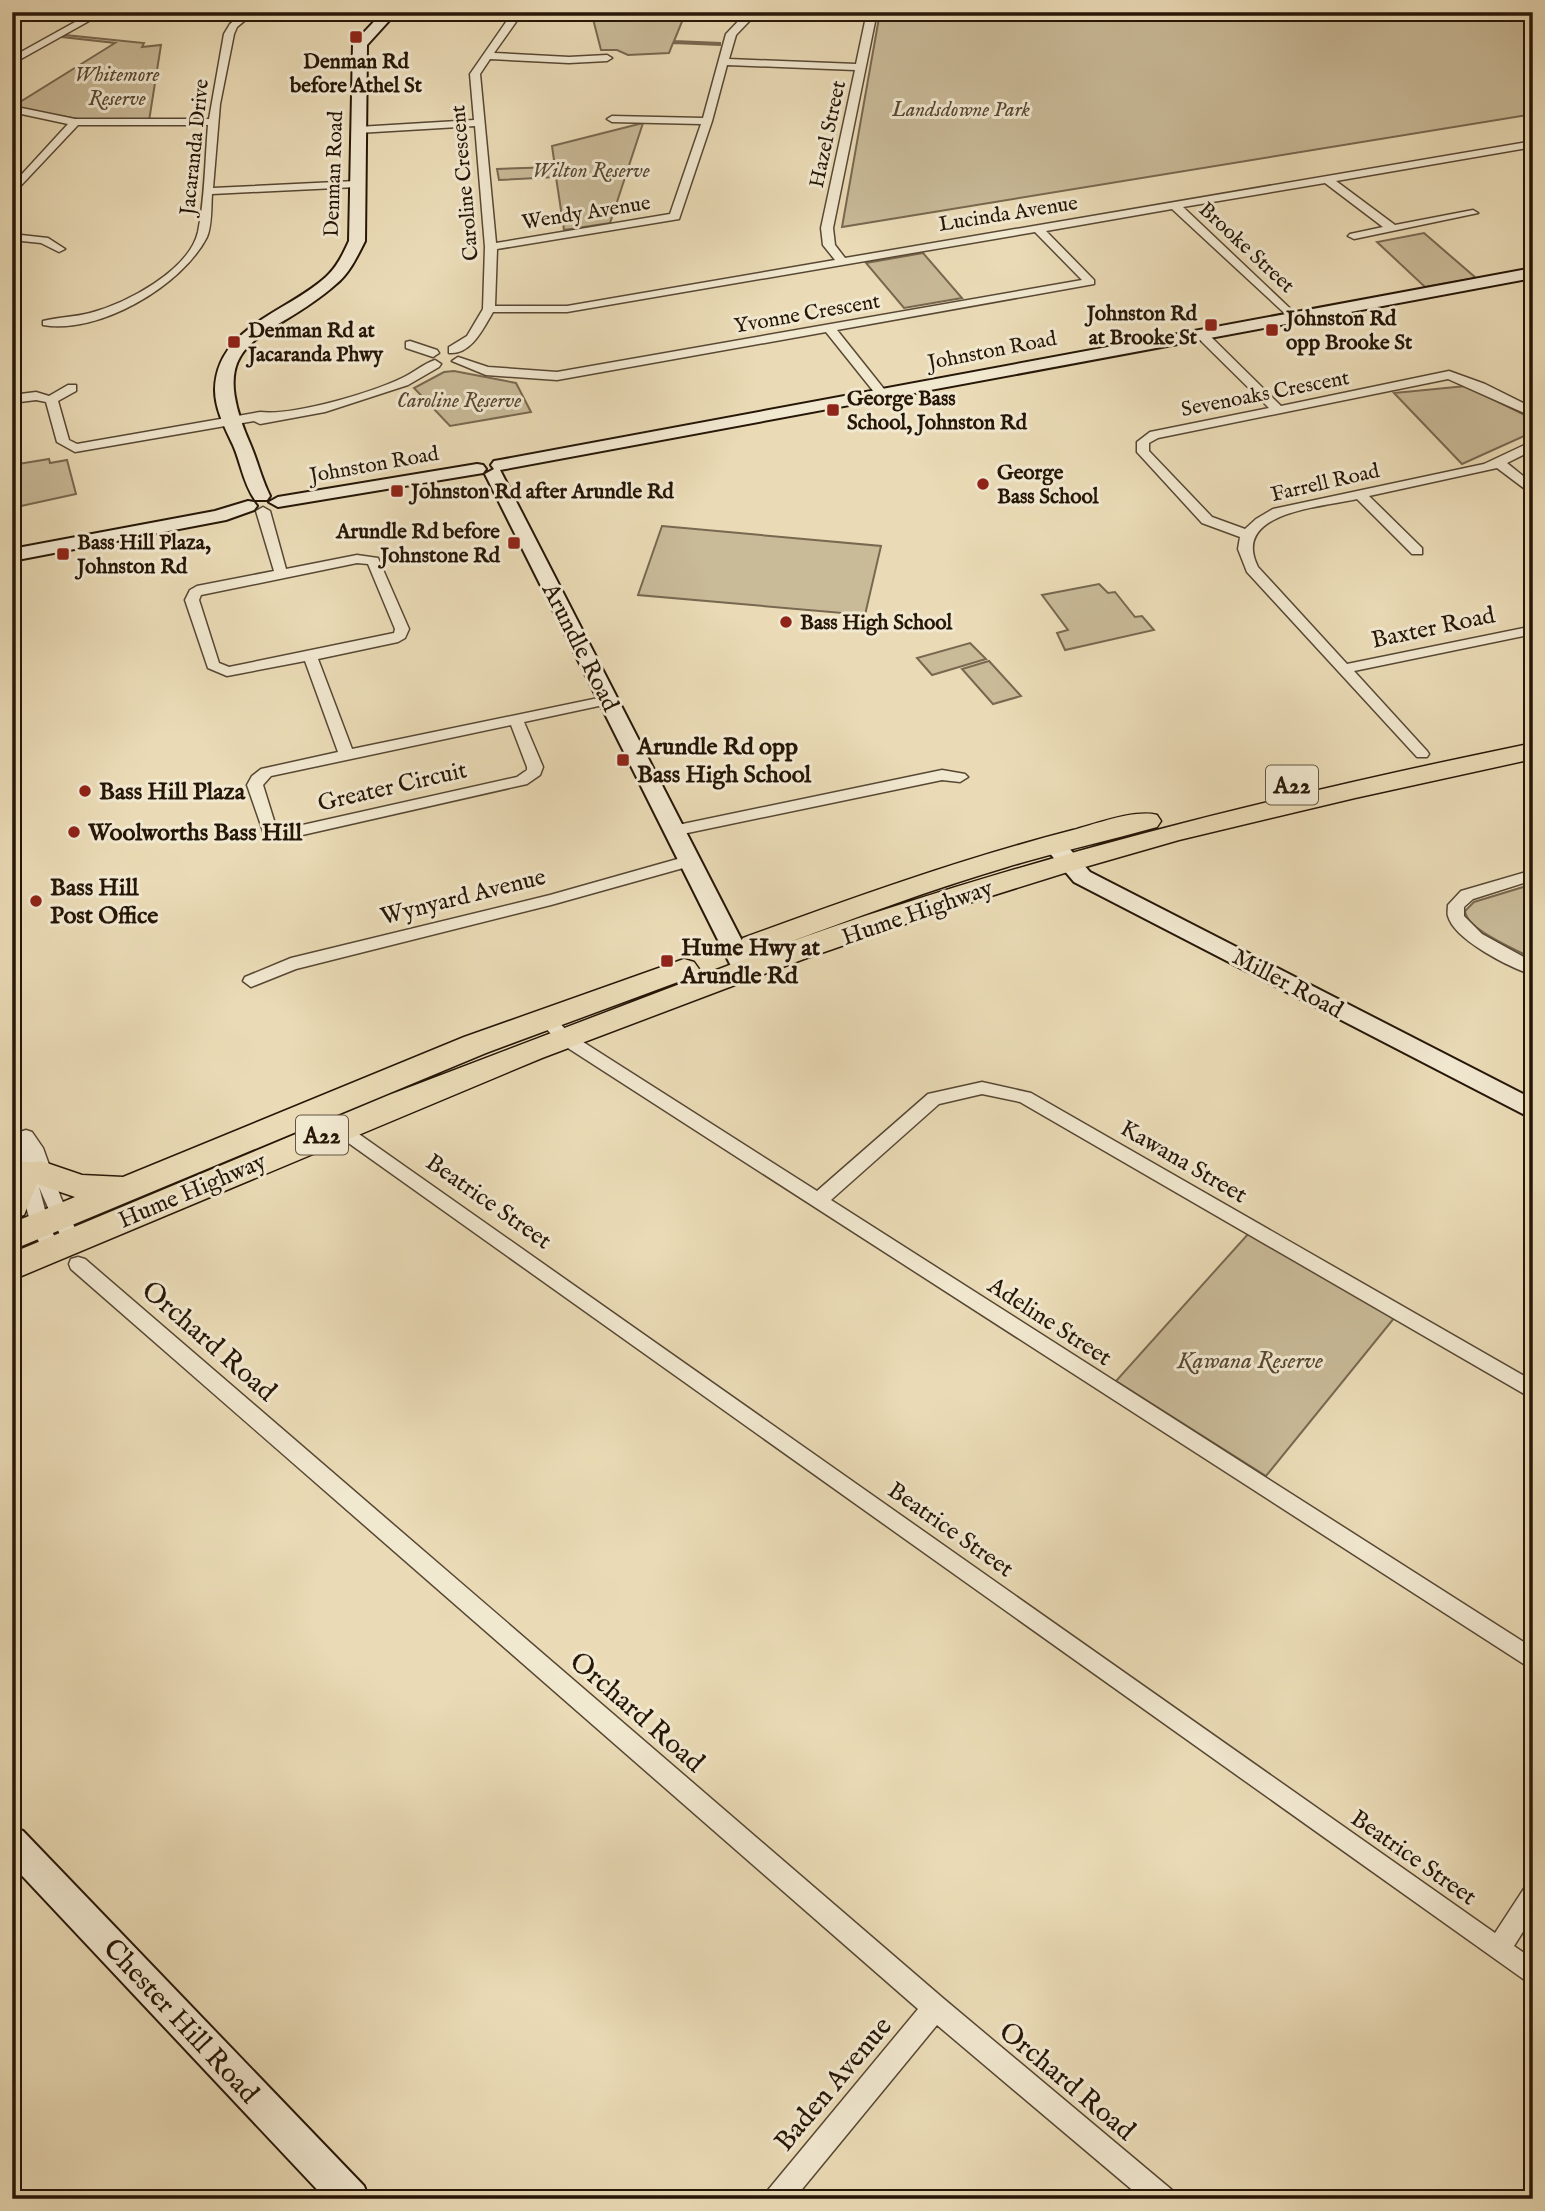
<svg xmlns="http://www.w3.org/2000/svg" width="1545" height="2211" viewBox="0 0 1545 2211" font-family="'IM FELL English',serif">
	<style>
		.green { fill: #c9ba98; stroke: #786850; stroke-width: 2 }
		.lines { fill: none; stroke-linecap: round; stroke-linejoin: round }
		.street-casing { stroke: #574733; stroke-width: 3 }
		.secondary-casing { stroke: #261607; stroke-width: 4 }
		.highway-casing { stroke: #261607; stroke-width: 3 }
		.street { fill: #f1e8d0; fill-rule: evenodd }
		.secondary { fill: #f1e8d0; fill-rule: evenodd }
		.highway { fill: #eadbb6; fill-rule: evenodd }
		.poi-dot { fill: #8f2418; stroke: #f1e8d0; stroke-width: 2.5 }
		.labels { text-anchor: middle; stroke-width: 6; stroke-linejoin: round; paint-order: stroke }
		.far-poi-label { font-size: 21px; font-weight: bold; fill: #261607; stroke: #f1e8d0; text-anchor: start }
		.far-park-label { font-size: 21px; font-style: italic; fill: #574732; stroke: #f1e8d0 }
		.far-street-label { font-size: 21px; fill: #261607; stroke: #f1e8d0 }
		.shield { fill: #f1e8d0; stroke: #635543; stroke-width: 2 }
		.shield-label { font-size: 23px; font-weight: bold; fill: #261607 }
		.street-label { font-size: 24px; fill: #261607; stroke: #f1e8d0 }
		.poi-label { font-size: 24px; font-weight: bold; fill: #261607; stroke: #f1e8d0; text-anchor: start }
		.park-label { font-size: 24px; font-style: italic; fill: #574732; stroke: #f1e8d0 }
		.near-street-label { font-size: 28px; fill: #261607; stroke: #f1e8d0 }
	</style>
	<rect width="100%" height="100%" fill="#eadbb6"/>
	<filter id="stains"><feTurbulence type="fractalNoise" baseFrequency=".00286" numOctaves="4"/><feColorMatrix values="0 0 0 0 .2 0 0 0 0 .09 0 0 0 0 .02 0 0 0 .5 -.17"/></filter>
	<radialGradient id="worn" r=".72"><stop offset=".6" stop-color="#630" stop-opacity="0"/><stop offset="1" stop-color="#630" stop-opacity=".3"/></radialGradient>
	<path class="green" d="M614,12H686L674,41L720,43V45L673,43L669,53L628,55L617,50H601L593,19Z
		M880,12H1533V114L842,227Z
		M65,35L144,43L142,47L161,45L149,121L78,119L12,107L115,43L62,37Z
		M643,123L610,223L564,230L556,177L499,180L497,169L555,167L552,146Z
		M1424,233L1476,278L1425,287L1377,242Z
		M923,253L962,298L904,308L866,263Z
		M454,371L516,383L531,412L450,426L414,388L444,372Z
		M1466,386L1533,419V432L1462,464L1394,393Z
		M49,459L50,463L67,460L76,494L12,508V465Z
		M662,526L881,546L865,615L638,595Z
		M1099,584L1108,593L1115,592L1135,617L1142,616L1154,630L1065,650L1057,633L1068,630L1042,595Z
		M970,643L986,659L932,675L917,658Z
		M989,661L1021,696L993,704L962,669Z
		M1533,884V959C1516,949 1467,930 1465,911L1474,902Z
		M1249,1233L1395,1317L1266,1476L1116,1381Z"/>
	<g class="lines">
		<g class="street-casing">
			<path id="street" d="M93,12H105L12,64V57Z
				M244,12H255L237,27L234,34L220,104L213,188L356,181L361,184L356,187L212,194C211,207 212,225 207,237C182,286 98,335 43,325V321C59,317 75,317 90,313C125,304 189,271 198,232C205,198 205,160 208,125H78L12,195V185L68,124L12,112V106L75,119H209L224,34L230,24Z
				M513,12H523L494,53L569,57L607,55L612,58L607,61L569,63L490,59L480,74L496,243L670,214L701,124L612,122L607,119L612,116L703,118L726,34L747,12H758L736,35L729,59L856,64L867,12H877L833,228L835,245L845,258L1533,141V147L1336,181L1395,225L1473,210L1478,213L1354,239L1348,236L1350,234L1383,227L1325,183L1183,207L1297,315V319L1293,321L1172,209L1046,231L1094,280V284L837,330L888,394L882,398L878,397L826,332L557,380L486,375L452,361L458,357L488,367L557,372L1082,280L1035,232L567,312H493C483,329 471,355 449,353V347L467,336L483,309L485,247L475,126L358,133L353,130L358,127L474,120L470,74ZM727,65L855,70L821,228L823,245L835,260L567,306H495L497,249L679,219L712,121Z
				M12,234L48,238L65,249L59,252L41,243L12,240Z
				M1201,330L1205,331L1281,406L1449,371L1485,384L1533,408V417L1448,379L1158,438L1149,443V451L1212,517L1245,529L1256,519L1273,509L1484,464L1533,441V450L1507,463L1533,484V495L1497,468L1369,496L1422,548V554H1412L1357,499C1322,507 1230,512 1258,567L1347,664L1533,626V634L1354,671L1427,751L1429,754L1427,757H1417L1247,572L1238,549L1240,537L1202,523L1137,452V442L1150,432L1269,408L1197,337V331Z
				M410,341L437,350L439,353L433,357L406,348V342Z
				M435,360L441,364L439,367L408,385L325,412L260,424L254,421L75,452L57,442L46,402L36,400L12,403V395L36,392L49,396L68,385H76V391L58,401L69,440L77,444L260,412C293,416 371,393 402,378C413,373 423,364 435,360Z
				M263,507L270,511L286,569L357,555L378,558L409,629L405,638L398,642L318,659L352,749L608,696L615,700L608,704L524,722L543,767L540,775L527,784L298,836L277,838L264,834L247,785L252,776L261,769L338,752L305,661L227,676L208,668L185,600L190,590L197,586L274,571L256,511ZM357,563L368,564L395,629L394,633L229,667L219,663L199,600L201,595ZM511,725L527,767V770L517,777L298,826L276,827L263,785L271,776Z
				M942,770L965,774L968,777L960,782L942,780L673,836L665,831L673,826Z
				M688,856L694,857L696,861L694,865L551,905L296,969L251,987L243,981L245,977L291,958L550,895Z
				M1533,870V880L1473,899L1464,907V916L1482,934L1533,962V975C1511,968 1454,940 1448,916C1447,913 1448,909 1448,905L1461,891Z
				M545,1012L551,1014L569,1033L817,1191L928,1094L982,1082L1031,1093L1533,1381V1399L1020,1102L982,1094L939,1104L831,1200L1533,1648V1670L557,1041L537,1018Z
				M339,1120L1495,1933L1525,1887L1533,1884V1916L1514,1946L1533,1959V1986L333,1132L330,1127L333,1122Z
				M26,1130L32,1132L43,1148L61,1198L81,1241L79,1246H65L39,1187L49,1225L61,1250L59,1255L52,1257L45,1255L31,1225L12,1154L20,1132Z
				M78,1257L85,1259L944,1999L1172,2190L1176,2199H1143L937,2025L794,2199H764L768,2190L918,2009L71,1269L69,1264L71,1259Z"/>
		</g>
		<g class="secondary-casing">
			<path id="secondary" d="M383,12H397L367,45L365,241C357,257 349,274 335,285C268,344 201,333 251,446C258,463 262,480 270,496L267,500H255C243,483 241,463 233,445C225,428 215,409 215,390C216,327 288,312 326,277C337,267 343,254 349,241L353,44Z
				M1533,268V278L500,470L757,970L753,976L745,978L737,976L733,970L485,474L494,469L491,465L494,461L500,460Z
				M477,464L483,465L486,469L483,473L278,507L269,502L278,497Z
				M248,501L254,502L257,506L254,510L226,520L12,561V549L215,511Z
				M1053,837L1061,839L1090,872L1533,1099V1119L1074,882L1042,844L1045,839Z
				M12,1827L23,1831L364,2186L369,2199H326L12,1865Z"/>
		</g>
		<g class="highway-casing">
			<path id="highway" d="M1533,743V759L1355,798L1179,840L1071,871L937,913L804,959L542,1058L12,1280V1253L389,1095L761,953L753,955L743,952L738,945L743,938C852,898 961,859 1073,830C1096,824 1135,809 1157,815L1161,821L1157,827C1107,841 1057,852 1007,867C929,890 852,919 776,947C1023,858 1276,796 1533,743Z
				M684,959L694,962L699,969L694,976L486,1053L12,1250V1223L75,1197L37,1184L24,1215L12,1218V1168L15,1163C25,1160 32,1164 41,1161L82,1175L123,1177L464,1037Z"/>
		</g>
		<use href="#street" class="street"/>
		<use href="#secondary" class="secondary"/>
		<use href="#highway" class="highway"/>
	</g>
	<g class="poi-dot">
		<rect x="349" y="30" width="14" height="14" rx="3.5"/>
		<rect x="1204" y="318" width="14" height="14" rx="3.5"/>
		<rect x="1265" y="323" width="14" height="14" rx="3.5"/>
		<rect x="227" y="335" width="14" height="14" rx="3.5"/>
		<rect x="826" y="403" width="14" height="14" rx="3.5"/>
		<circle cx="983" cy="484" r="7"/>
		<rect x="390" y="484" width="14" height="14" rx="3.5"/>
		<rect x="507" y="536" width="14" height="14" rx="3.5"/>
		<rect x="56" y="547" width="14" height="14" rx="3.5"/>
		<circle cx="786" cy="622" r="7"/>
		<rect x="616" y="753" width="14" height="14" rx="3.5"/>
		<circle cx="85" cy="791" r="7"/>
		<circle cx="74" cy="832" r="7"/>
		<circle cx="36" cy="901" r="7"/>
		<rect x="660" y="954" width="14" height="14" rx="3.5"/>
	</g>
	<g class="labels">
		<g class="far-poi-label">
			<text x="356" y="68" text-anchor="middle">Denman Rd<tspan x="356" dy="24">before Athel St</tspan></text>
			<text x="1197" y="320" text-anchor="end">Johnston Rd<tspan x="1197" dy="24">at Brooke St</tspan></text>
			<text x="1286" y="325">Johnston Rd<tspan x="1286" dy="24">opp Brooke St</tspan></text>
			<text x="248" y="337">Denman Rd at<tspan x="248" dy="24">Jacaranda Phwy</tspan></text>
			<text x="847" y="405">George Bass<tspan x="847" dy="24">School, Johnston Rd</tspan></text>
			<text x="997" y="479">George<tspan x="997" dy="24">Bass School</tspan></text>
			<text x="411" y="498">Johnston Rd after Arundle Rd</text>
			<text x="500" y="538" text-anchor="end">Arundle Rd before<tspan x="500" dy="24">Johnstone Rd</tspan></text>
			<text x="77" y="549">Bass Hill Plaza,<tspan x="77" dy="24">Johnston Rd</tspan></text>
			<text x="800" y="629">Bass High School</text>
		</g>
		<g class="far-park-label">
			<text x="117" y="81">Whitemore<tspan x="117" dy="24">Reserve</tspan></text>
			<text x="961" y="116">Landsdowne Park</text>
			<text x="591" y="177">Wilton Reserve</text>
			<text x="459" y="407">Caroline Reserve</text>
		</g>
		<g class="far-street-label">
			<text transform="translate(827 134) rotate(-78)" y="7">Hazel Street</text>
			<text transform="translate(194 147) rotate(-84)" y="7">Jacaranda Drive</text>
			<text transform="translate(333 174) rotate(-88)" y="7">Denman Road</text>
			<text transform="translate(464 183) rotate(-95)" y="7">Caroline Crescent</text>
			<text transform="translate(586 212) rotate(-9)" y="7">Wendy Avenue</text>
			<text transform="translate(1008 213) rotate(-9)" y="7">Lucinda Avenue</text>
			<text transform="translate(1247 247) rotate(43)" y="7">Brooke Street</text>
			<text transform="translate(807 313) rotate(-10)" y="7">Yvonne Crescent</text>
			<text transform="translate(992 350) rotate(-11)" y="7">Johnston Road</text>
			<text transform="translate(1265 393) rotate(-11)" y="7">Sevenoaks Crescent</text>
			<text transform="translate(374 464) rotate(-10)" y="7">Johnston Road</text>
			<text transform="translate(1325 482) rotate(-13)" y="7">Farrell Road</text>
		</g>
		<g class="shield">
			<rect x="1266" y="765.5" width="52" height="39" rx="5"/>
			<rect x="296" y="1115.5" width="52" height="39" rx="5"/>
		</g>
		<g class="shield-label">
			<text x="1292" y="793">A22</text>
			<text x="322" y="1143">A22</text>
		</g>
		<g class="street-label">
			<text transform="translate(1433 627) rotate(-12)" y="8">Baxter Road</text>
			<text transform="translate(581 647) rotate(63)" y="8">Arundle Road</text>
			<text transform="translate(392 786) rotate(-13)" y="8">Greater Circuit</text>
			<text transform="translate(463 896) rotate(-14)" y="8">Wynyard Avenue</text>
			<text transform="translate(917 912) rotate(-19)" y="8">Hume Highway</text>
			<text transform="translate(1288 983) rotate(28)" y="8">Miller Road</text>
			<text transform="translate(1184 1161) rotate(30)" y="8">Kawana Street</text>
			<text transform="translate(192 1190) rotate(-23)" y="8">Hume Highway</text>
			<text transform="translate(489 1201) rotate(35)" y="8">Beatrice Street</text>
			<text transform="translate(1050 1321) rotate(33)" y="8">Adeline Street</text>
			<text transform="translate(951 1529) rotate(35)" y="8">Beatrice Street</text>
			<text transform="translate(1414 1857) rotate(35)" y="8">Beatrice Street</text>
		</g>
		<g class="poi-label">
			<text x="637" y="754">Arundle Rd opp<tspan x="637" dy="28">Bass High School</tspan></text>
			<text x="99" y="799">Bass Hill Plaza</text>
			<text x="88" y="840">Woolworths Bass Hill</text>
			<text x="50" y="895">Bass Hill<tspan x="50" dy="28">Post Office</tspan></text>
			<text x="681" y="955">Hume Hwy at<tspan x="681" dy="28">Arundle Rd</tspan></text>
		</g>
		<g class="park-label">
			<text x="1250" y="1368">Kawana Reserve</text>
		</g>
		<g class="near-street-label">
			<text transform="translate(210 1340) rotate(41)" y="10">Orchard Road</text>
			<text transform="translate(638 1711) rotate(41)" y="10">Orchard Road</text>
			<text transform="translate(182 2020) rotate(47)" y="10">Chester Hill Road</text>
			<text transform="translate(1068 2080) rotate(40)" y="10">Orchard Road</text>
			<text transform="translate(832 2083) rotate(-50)" y="10">Baden Avenue</text>
		</g>
	</g>
	<rect width="1545" height="2211" fill="none" stroke="#eadbb6" stroke-width="42"/>
	<rect x="14" y="14" width="1517" height="2183" fill="none" stroke="#261607" stroke-width="3.5"/>
	<rect x="21" y="21" width="1503" height="2169" fill="none" stroke="#261607" stroke-width="2"/>
	<rect width="100%" height="100%" filter="url(#stains)"/>
	<rect width="100%" height="100%" fill="url(#worn)"/>
</svg>
